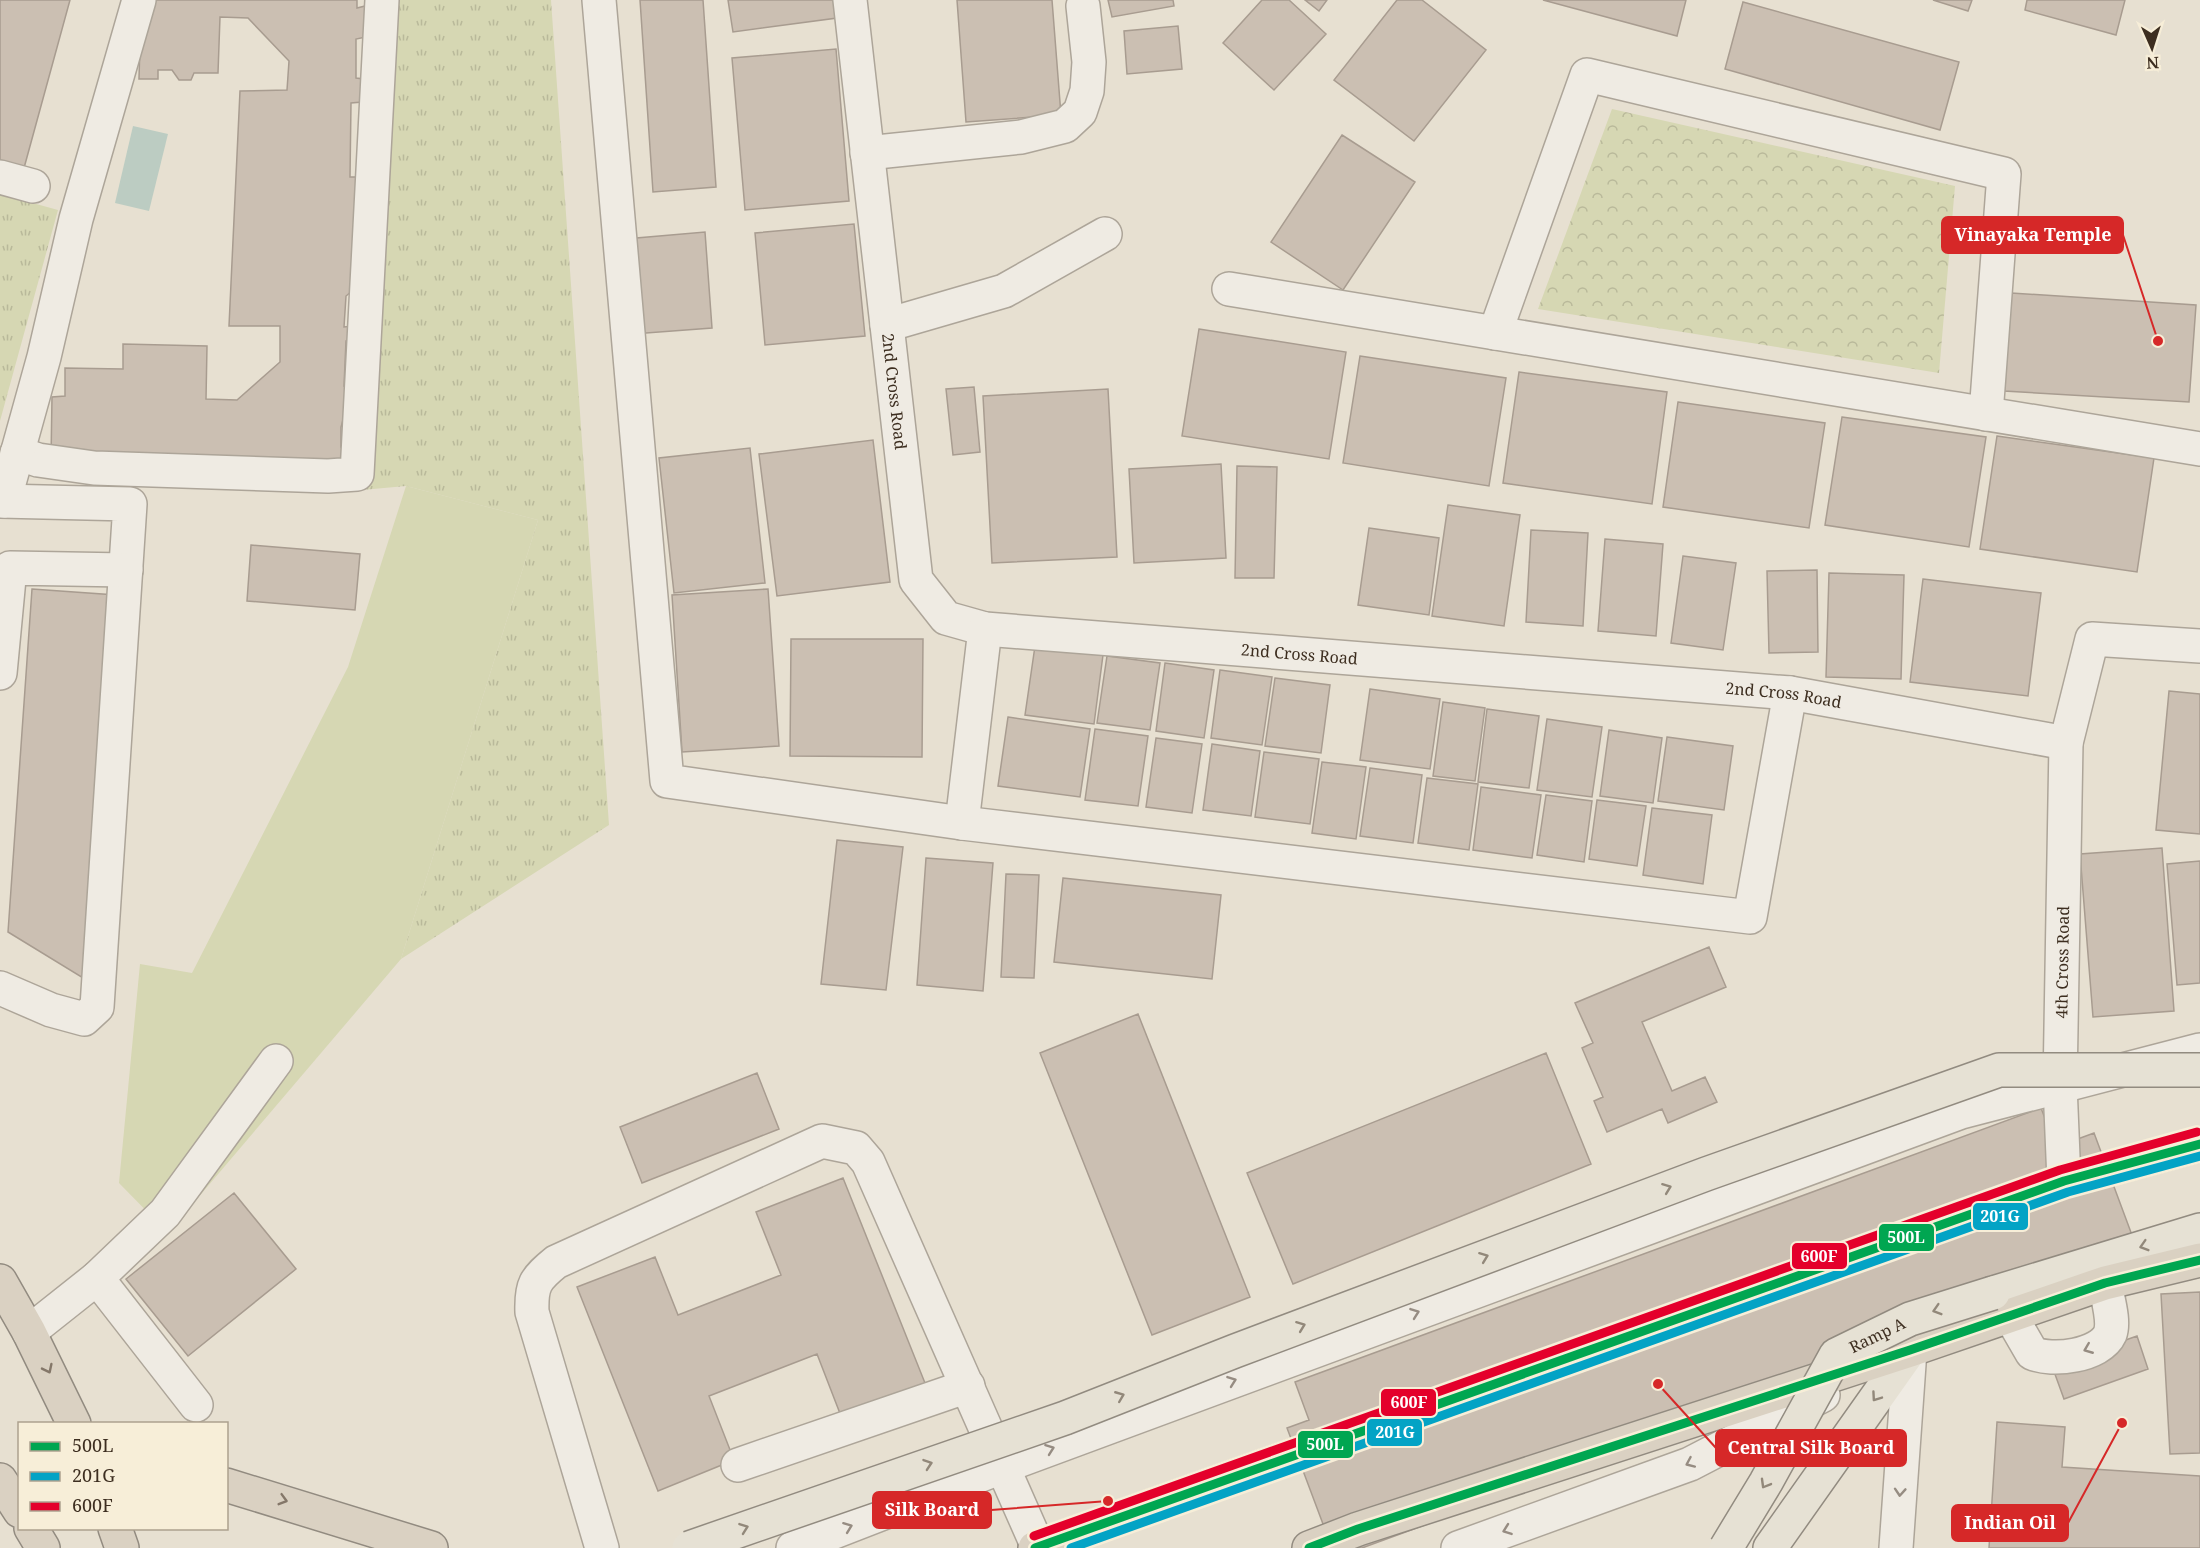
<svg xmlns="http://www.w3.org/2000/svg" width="2200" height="1548" viewBox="0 0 2200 1548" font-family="'Noto Serif',serif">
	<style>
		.grass { fill: url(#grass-tufts) }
		.forest { fill: url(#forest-crowns) }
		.pitch { fill: #d6d7b3 }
		.water { fill: #bcccc2 }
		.building { fill: #cbbfb2; stroke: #a89c90; stroke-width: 1.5 }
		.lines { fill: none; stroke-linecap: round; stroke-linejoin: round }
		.minor-casing { stroke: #ada599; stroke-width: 36 }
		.major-casing { stroke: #928b80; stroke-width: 36 }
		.highway-casing { stroke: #928b80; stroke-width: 36 }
		.minor { stroke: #efebe3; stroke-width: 33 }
		.major { stroke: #e6e1d4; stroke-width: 33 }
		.highway { stroke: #dad1c2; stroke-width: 33 }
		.major-bridge-casing { stroke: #928b80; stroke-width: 36; stroke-linecap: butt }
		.major-bridge { stroke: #e6e1d4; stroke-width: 33 }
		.bus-1-casing { stroke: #f7eed8; stroke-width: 14 }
		.bus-2-casing { stroke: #f7eed8; stroke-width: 14 }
		.bus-3-casing { stroke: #f7eed8; stroke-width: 14 }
		.bus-1 { stroke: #00a651; stroke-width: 9 }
		.bus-2 { stroke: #03a3c5; stroke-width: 9 }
		.bus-3 { stroke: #e4002b; stroke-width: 9 }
		.oneway { stroke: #92887a }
		.oneway2 { stroke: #968c82 }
		.oneway3 { stroke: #847769 }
		.labels { text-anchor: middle; stroke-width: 4.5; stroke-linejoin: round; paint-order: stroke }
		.street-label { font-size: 16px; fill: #3d2e20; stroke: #f7eed8 }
		.leader { fill: none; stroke: #d62828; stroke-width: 2 }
		.callout-dot { fill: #d62828; stroke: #f7eed8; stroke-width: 2 }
		.callout { fill: #d62828; stroke: #d62828; stroke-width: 2 }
		.callout-label { font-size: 18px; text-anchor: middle; font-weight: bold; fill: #fff }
		.line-badge { stroke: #f7eed8; stroke-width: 2 }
		.badge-label { font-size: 16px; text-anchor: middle; font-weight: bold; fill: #fff }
	</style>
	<defs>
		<pattern id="grass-tufts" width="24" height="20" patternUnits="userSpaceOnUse" patternTransform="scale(1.5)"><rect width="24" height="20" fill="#d6d7b3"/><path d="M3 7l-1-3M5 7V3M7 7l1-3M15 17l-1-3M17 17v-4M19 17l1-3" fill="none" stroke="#b9b99a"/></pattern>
		<pattern id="forest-crowns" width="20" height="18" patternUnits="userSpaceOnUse" patternTransform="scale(1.5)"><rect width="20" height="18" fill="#d6d7b3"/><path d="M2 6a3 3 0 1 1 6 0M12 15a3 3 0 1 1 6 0" fill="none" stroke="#b9b99a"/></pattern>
	</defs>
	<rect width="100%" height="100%" fill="#e7e0d1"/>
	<path class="grass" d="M396,0H551L609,825L401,959L538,520L406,486L362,490Z
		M0,194L58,210L0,421Z"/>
	<path class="forest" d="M1612,109L1955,186L1939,373L1538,309Z"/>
	<path class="pitch" d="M406,486L538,520L401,959L168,1233L119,1183L140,964L192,973L348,667Z"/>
	<path class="water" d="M133,126L168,134L149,211L115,203Z"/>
	<path class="building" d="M0,0H70L24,168L0,162Z
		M154,0H357V8L365,6L366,37L356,39V78L364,79L362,102L351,103L350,177H360L358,245L352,248V291L346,296L344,327L353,326L354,341H346L344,386L352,387L341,427V447L351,448V470L51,460L52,397L65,396V368L123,369V344L207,346L206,399L237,400L280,362V326H229L240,91L287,90L289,61L248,18L220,17L218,73H194L191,80H179L172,70H158V79H139L141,7Z
		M640,0H703L716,187L653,192Z
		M728,0H834L837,18L733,32Z
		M957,0H1052L1061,115L966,122Z
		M1108,0H1173L1174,6L1112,17Z
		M1262,0H1289L1326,34L1274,90L1223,43Z
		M1305,0H1327L1319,11Z
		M1397,0H1422L1486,50L1414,141L1334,80Z
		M1543,0H1686L1677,36Z
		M1933,0H1972L1968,11Z
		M2027,0H2125L2116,35L2025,10Z
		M1743,2L1959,62L1940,130L1725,69Z
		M1178,26L1182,69L1127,74L1124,31Z
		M836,49L849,201L745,210L732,58Z
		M1342,135L1415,182L1343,290L1271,242Z
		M854,224L865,336L765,345L755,233Z
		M705,232L712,328L633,334L625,239Z
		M2011,293L2196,305L2189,402L2004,391Z
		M1199,329L1346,352L1329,459L1182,436Z
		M1360,356L1506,378L1489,486L1343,463Z
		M1519,372L1667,392L1652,504L1503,483Z
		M974,387L980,452L953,455L946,389Z
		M1108,389L1117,557L992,563L983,396Z
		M1678,402L1825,423L1809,528L1663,507Z
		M1842,417L1986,437L1969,547L1825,525Z
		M1997,436L2154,458L2137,572L1980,549Z
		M873,440L890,582L777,596L759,454Z
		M750,448L765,583L674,593L659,458Z
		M1221,464L1226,558L1134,563L1129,469Z
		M1237,466L1277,467L1274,578H1235Z
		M1448,505L1520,515L1504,626L1432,616Z
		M1369,528L1439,538L1429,615L1358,605Z
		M1531,530L1588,533L1583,626L1526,622Z
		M1605,539L1663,544L1656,636L1598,631Z
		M251,545L360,554L355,610L247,601Z
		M1683,556L1736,563L1723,650L1671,643Z
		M1817,570L1818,652L1769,653L1767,571Z
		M1829,573L1904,575L1901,679L1826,677Z
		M1923,579L2041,593L2028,696L1910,682Z
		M32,589L116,595L88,981L8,932Z
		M768,589L779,746L682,752L672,595Z
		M791,639H923L922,757L790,756Z
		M1035,646L1103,655L1094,724L1025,715Z
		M1107,656L1160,663L1150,730L1097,723Z
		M1165,663L1214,670L1204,738L1156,731Z
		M1220,670L1272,677L1262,745L1211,738Z
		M1275,678L1330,685L1321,753L1265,746Z
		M1370,689L1440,699L1430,769L1360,760Z
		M2169,691L2200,694V834L2156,830Z
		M1443,702L1485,708L1475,781L1433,776Z
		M1487,709L1539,716L1529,788L1478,782Z
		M1008,717L1090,729L1080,797L998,786Z
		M1547,719L1602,727L1592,797L1537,790Z
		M1095,729L1148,736L1138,806L1085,800Z
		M1609,730L1662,738L1653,803L1600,796Z
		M1667,737L1733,746L1724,810L1658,801Z
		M1156,738L1202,744L1192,813L1146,807Z
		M1212,744L1260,751L1251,816L1203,810Z
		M1264,752L1319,759L1310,824L1255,817Z
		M1322,762L1366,767L1356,839L1312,833Z
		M1370,768L1422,775L1413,843L1360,836Z
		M1427,778L1478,784L1469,850L1418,843Z
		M1481,787L1541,795L1532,858L1473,850Z
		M1546,795L1592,801L1584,862L1537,855Z
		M1597,800L1646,806L1637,866L1589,859Z
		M1652,808L1712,815L1703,884L1643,875Z
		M837,840L903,847L886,990L821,984Z
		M2162,848L2174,1011L2093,1017L2080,854Z
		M926,858L993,863L983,991L917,985Z
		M2200,861V983L2177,985L2167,864Z
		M1006,874L1039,875L1034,978L1001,977Z
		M1063,878L1221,895L1212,979L1054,962Z
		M1709,947L1726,987L1642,1022L1672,1091L1705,1077L1717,1102L1668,1123L1662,1109L1607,1132L1594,1101L1603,1097L1582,1048L1593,1043L1575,1003Z
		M1138,1014L1250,1297L1152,1335L1040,1053Z
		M1546,1053L1591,1164L1293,1284L1247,1173Z
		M757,1073L779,1129L642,1183L620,1127Z
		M2041,1108L2056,1147L2094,1133L2142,1262L1362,1548H1332L1287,1428L1309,1420L1295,1382Z
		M843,1178L925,1383L841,1416L817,1354L709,1396L734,1460L658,1491L577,1287L655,1257L678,1315L781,1275L756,1212Z
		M234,1193L296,1269L188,1356L126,1279Z
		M2200,1292V1453L2170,1454L2161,1294Z
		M2137,1336L2148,1369L2064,1399L2052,1366Z
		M1997,1422L2065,1427L2062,1467L2200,1476V1548H1989Z"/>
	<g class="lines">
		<g class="minor-casing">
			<g id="minor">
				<path d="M599,0L667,781L962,823L1750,917L1790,693"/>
				<path id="s1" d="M850,0L916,580L946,618L985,629L1790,693L2066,743L2092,639L2200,646"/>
				<path d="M867,153L1021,137L1065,126L1080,112L1087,91L1089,62L1083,6"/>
				<path d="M0,177L33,186"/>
				<path d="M1229,289L2200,449"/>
				<path d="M887,325L1004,291L1105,234"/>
				<path d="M1495,333L1587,75L2004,174L1986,414"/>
				<path d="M17,453L38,460L94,468L328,476L357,474L382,0"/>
				<path d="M0,501L130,504L97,1007L84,1019L51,1010L0,988"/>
				<path d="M4,501L44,357L76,219L139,0"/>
				<path d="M0,673L10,568L126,570"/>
				<path d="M962,823L985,629"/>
				<path id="s2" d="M2064,1181L2060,1085L2066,743"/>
				<path d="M97,1278L196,1405"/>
				<path d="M2010,1315L2032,1353C2052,1362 2100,1356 2110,1334C2115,1321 2107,1297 2105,1283"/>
				<path d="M29,1332L97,1278L165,1213L276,1061"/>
				<path d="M738,1465L968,1386"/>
				<path d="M602,1548L532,1312C531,1285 535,1279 556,1262L822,1141L856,1148L868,1162L1038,1547"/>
				<path d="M793,1548L1004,1466L1961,1112L2200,1050"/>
				<path d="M1458,1548L1690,1464L1823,1395"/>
				<path d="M1896,1548L1910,1350"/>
			</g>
		</g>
		<g class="major-casing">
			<path id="major" d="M1993,1293L2200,1230
				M1770,1548L1910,1350"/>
		</g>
		<g class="highway-casing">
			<path id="highway" d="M0,1281L29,1332L74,1424
				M0,1480L20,1511
				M226,1485L431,1548
				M31,1528L43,1548
				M115,1528L122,1548
				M1035,1548L2064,1181L2200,1144
				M1309,1548L1358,1529L1910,1350L2105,1283L2200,1260"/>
		</g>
		<use href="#minor" class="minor"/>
		<use href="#major" class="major"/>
		<use href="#highway" class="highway"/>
		<g class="major-bridge-casing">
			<g id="major-bridge">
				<path d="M689,1548L1065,1418L1235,1351L1706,1174L1999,1070H2200"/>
				<path id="s3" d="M1726,1548L1766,1482L1836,1355L1910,1319L1993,1293"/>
			</g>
		</g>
		<use href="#major-bridge" class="major-bridge"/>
		<g class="bus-1-casing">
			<path id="bus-1" d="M1035,1548L2064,1181L2200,1144
				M1309,1548L1358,1529L1910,1350L2105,1283L2200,1260"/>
		</g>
		<g class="bus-2-casing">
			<path id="bus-2" d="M1071,1548L2068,1192L2200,1156"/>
		</g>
		<g class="bus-3-casing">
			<path id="bus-3" d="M1034,1536L2060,1170L2197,1132"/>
		</g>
		<use href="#bus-1" class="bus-1"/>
		<use href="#bus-2" class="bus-2"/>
		<use href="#bus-3" class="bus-3"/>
	</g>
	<defs><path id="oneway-chevron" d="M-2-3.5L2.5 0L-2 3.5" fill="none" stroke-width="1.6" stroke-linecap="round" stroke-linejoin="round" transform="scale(1.5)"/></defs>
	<g class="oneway">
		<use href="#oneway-chevron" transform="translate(1667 1188) rotate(-21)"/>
		<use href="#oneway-chevron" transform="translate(2144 1246) rotate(163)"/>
		<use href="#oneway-chevron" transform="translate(1484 1257) rotate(-21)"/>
		<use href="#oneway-chevron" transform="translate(1937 1310) rotate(163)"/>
		<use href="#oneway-chevron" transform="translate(1301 1326) rotate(-21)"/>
		<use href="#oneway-chevron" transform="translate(1120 1396) rotate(-22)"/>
		<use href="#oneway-chevron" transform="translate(1876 1397) rotate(125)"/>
		<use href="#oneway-chevron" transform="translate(928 1464) rotate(-19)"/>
		<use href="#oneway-chevron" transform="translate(1765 1484) rotate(120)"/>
		<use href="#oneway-chevron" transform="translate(744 1528) rotate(-20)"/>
	</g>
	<g class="oneway2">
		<use href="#oneway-chevron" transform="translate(1415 1313) rotate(-20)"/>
		<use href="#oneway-chevron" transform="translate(2088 1349) rotate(158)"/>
		<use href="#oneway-chevron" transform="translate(1232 1381) rotate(-20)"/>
		<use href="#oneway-chevron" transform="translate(1050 1449) rotate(-20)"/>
		<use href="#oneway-chevron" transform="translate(1690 1463) rotate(156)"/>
		<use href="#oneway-chevron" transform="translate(1900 1492) rotate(94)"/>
		<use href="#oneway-chevron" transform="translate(848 1527) rotate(-21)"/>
		<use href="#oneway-chevron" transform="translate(1507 1530) rotate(160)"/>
	</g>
	<g class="oneway3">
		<use href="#oneway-chevron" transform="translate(48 1369) rotate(64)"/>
		<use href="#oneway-chevron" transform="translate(283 1500) rotate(16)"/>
	</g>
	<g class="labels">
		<g class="street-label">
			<text dy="6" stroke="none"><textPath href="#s1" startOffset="394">2nd Cross Road</textPath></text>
			<text dy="6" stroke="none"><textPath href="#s1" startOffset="988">2nd Cross Road</textPath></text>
			<text dy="6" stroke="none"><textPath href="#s1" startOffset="1474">2nd Cross Road</textPath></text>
			<text dy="6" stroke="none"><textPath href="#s2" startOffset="219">4th Cross Road</textPath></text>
			<text dy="6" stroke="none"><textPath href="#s3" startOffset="268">Ramp A</textPath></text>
		</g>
	</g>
	<path class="leader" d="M2158 341L2123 235M1658 1384L1716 1448M1108 1501L991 1510M2122 1423L2068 1523"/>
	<g class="callout-dot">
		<circle cx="2158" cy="341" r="6"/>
		<circle cx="1658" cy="1384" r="6"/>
		<circle cx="1108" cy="1501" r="6"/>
		<circle cx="2122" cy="1423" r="6"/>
	</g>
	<g class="callout">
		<rect x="1942" y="217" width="181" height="36" rx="6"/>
		<rect x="1716" y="1430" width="190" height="36" rx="6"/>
		<rect x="873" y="1492" width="118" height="36" rx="6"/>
		<rect x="1952" y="1505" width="116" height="36" rx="6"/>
	</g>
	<g class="callout-label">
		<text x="2033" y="241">Vinayaka Temple</text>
		<text x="1811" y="1454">Central Silk Board</text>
		<text x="932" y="1516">Silk Board</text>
		<text x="2010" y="1529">Indian Oil</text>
	</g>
	<g class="line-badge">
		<rect x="1972" y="1202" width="57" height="29" rx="6" fill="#03a3c5"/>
		<rect x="1878" y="1223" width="57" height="29" rx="6" fill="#00a651"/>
		<rect x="1791" y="1242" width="57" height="28" rx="6" fill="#e4002b"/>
		<rect x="1380" y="1388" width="57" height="29" rx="6" fill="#e4002b"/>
		<rect x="1366" y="1418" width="57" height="29" rx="6" fill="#03a3c5"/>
		<rect x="1297" y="1430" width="57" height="29" rx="6" fill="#00a651"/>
	</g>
	<g class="badge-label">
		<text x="2000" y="1222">201G</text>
		<text x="1906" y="1243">500L</text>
		<text x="1819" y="1262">600F</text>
		<text x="1409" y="1408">600F</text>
		<text x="1395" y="1438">201G</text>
		<text x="1325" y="1450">500L</text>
	</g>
	<rect x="18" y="1422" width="210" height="108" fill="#f7eed8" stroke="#ada18e" stroke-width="1.5"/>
	<rect x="30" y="1442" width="30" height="9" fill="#00a651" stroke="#ada18e" stroke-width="1.5"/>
	<text x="72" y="1452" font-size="18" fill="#3d2e20">500L</text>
	<rect x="30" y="1472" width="30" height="9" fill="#03a3c5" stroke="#ada18e" stroke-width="1.5"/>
	<text x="72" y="1482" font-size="18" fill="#3d2e20">201G</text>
	<rect x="30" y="1502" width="30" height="9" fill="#e4002b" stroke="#ada18e" stroke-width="1.5"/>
	<text x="72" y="1512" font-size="18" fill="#3d2e20">600F</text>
	<g transform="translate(2152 48) rotate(177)" stroke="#f7eed8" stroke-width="4.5" paint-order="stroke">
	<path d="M0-4.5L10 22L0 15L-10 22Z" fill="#3d2e20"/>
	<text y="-9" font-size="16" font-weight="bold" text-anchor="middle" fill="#3d2e20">N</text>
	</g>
</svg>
